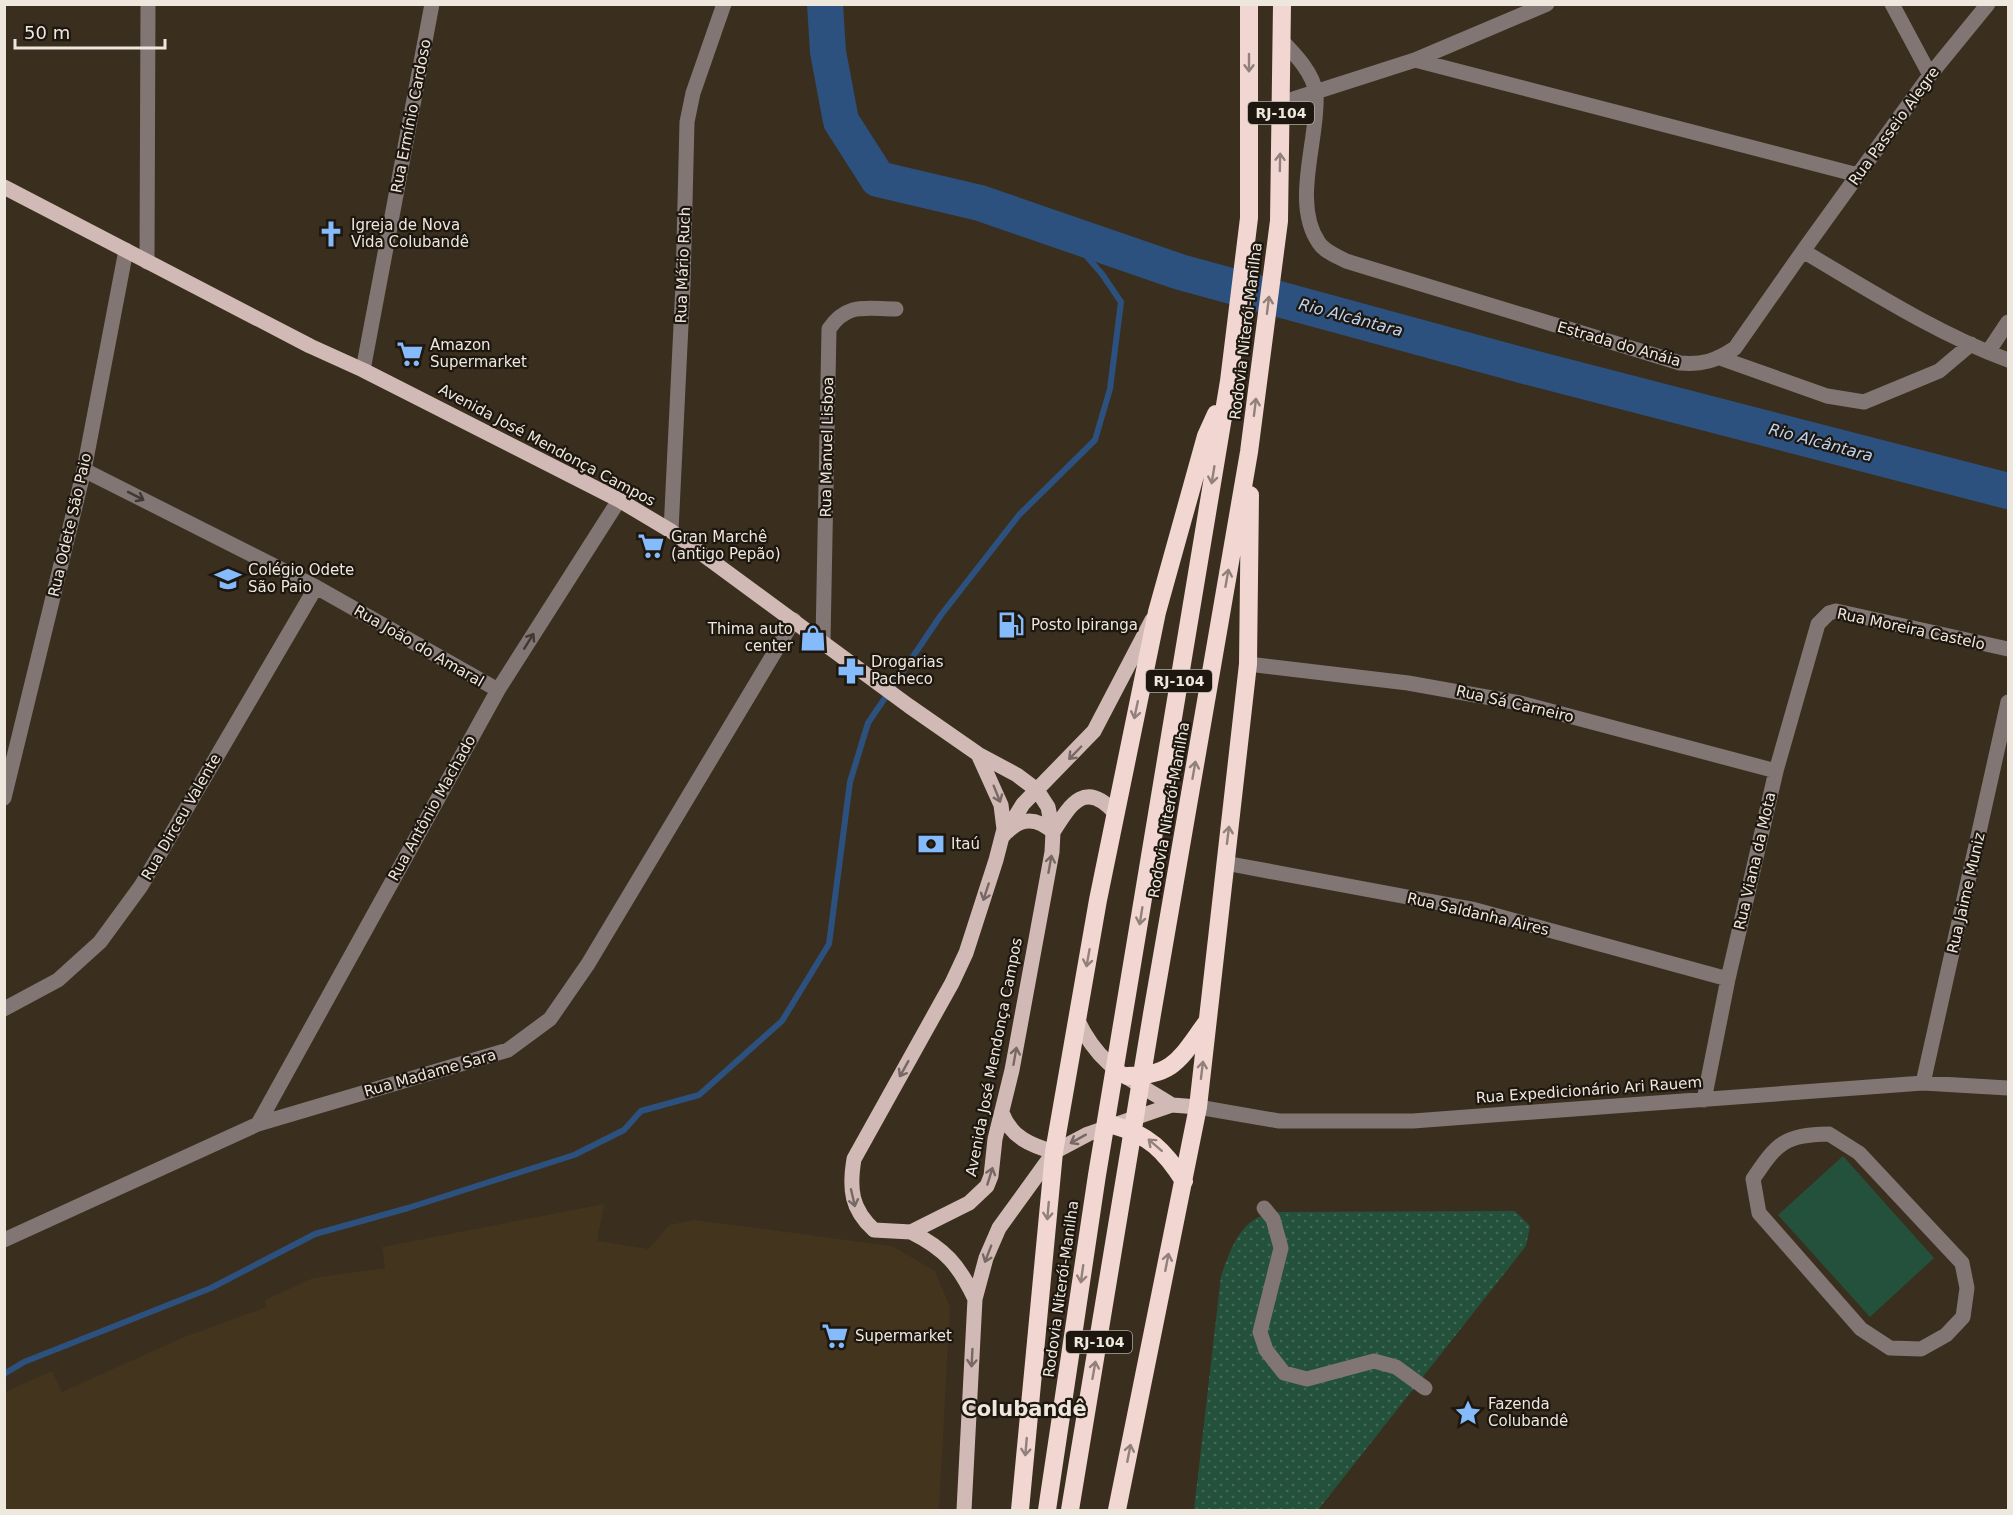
<svg xmlns="http://www.w3.org/2000/svg" width="2013" height="1515" viewBox="0 0 2013 1515" font-family="'DejaVu Sans',sans-serif">
	<style>
		.built { fill: #43341d }
		.grass { fill: url(#grass-dots) }
		.pitch { fill: #24513b }
		.lines { fill: none; stroke-linecap: round; stroke-linejoin: round }
		.stream { stroke: #2c517f; stroke-width: 6 }
		.river { stroke: #2c517f; stroke-width: 36 }
		.minor { stroke: #817673; stroke-width: 15 }
		.major { stroke: #d1bab6; stroke-width: 15 }
		.highway { stroke: #f1d6d1; stroke-width: 18 }
		.oneway { stroke: #92807a }
		.oneway2 { stroke: #403833 }
		.oneway3 { stroke: #776863 }
		.labels { text-anchor: middle; stroke-width: 4.5; stroke-linejoin: round; paint-order: stroke }
		.shield { fill: #1d1710; stroke: #afa9a0; stroke-width: 1.5 }
		.shield-label { font-size: 14px; font-weight: bold; fill: #eee7dd }
		.street-label { font-size: 15px; fill: #eee7dd; stroke: #1d1710 }
		.poi-label { font-size: 15px; fill: #eee7dd; stroke: #1d1710; text-anchor: start }
		.water-label { font-size: 16px; font-style: italic; fill: #bdd3f0; stroke: #1d1710 }
		.district-label { font-size: 21px; font-weight: bold; fill: #eee7dd; stroke: #1d1710 }
	</style>
	<defs>
		<pattern id="grass-dots" width="8" height="8" patternUnits="userSpaceOnUse" patternTransform="scale(1.5)"><rect width="8" height="8" fill="#24513b"/><path d="M2 2h.1M6 6h.1" fill="none" stroke="#446a57" stroke-width="1.8" stroke-linecap="round"/></pattern>
	</defs>
	<rect width="100%" height="100%" fill="#3a2e1e"/>
	<path class="built" d="M604,1204L597,1241L649,1249L669,1225L695,1220L892,1246L935,1271L950,1307L939,1510H5V1392L52,1371L62,1392L184,1337L266,1307L265,1300L313,1278L385,1268L382,1247Z"/>
	<path class="grass" d="M1515,1211L1530,1226L1526,1246L1318,1510H1194L1221,1276C1232,1245 1242,1215 1278,1212Z"/>
	<path class="pitch" d="M1843,1156L1934,1258L1870,1317L1778,1215Z"/>
	<g class="lines">
		<path class="stream" d="M4,1374L24,1362L211,1288L315,1234L408,1208L574,1155L624,1130L641,1111L699,1095L782,1021L829,944L850,782L868,723L941,615L1019,515L1095,440L1110,389L1121,302L1102,274L1069,236"/>
		<path class="river" d="M825,4L828,52L841,121L878,179L980,203L1180,272L1521,365L2008,491"/>
		<path class="minor" d="M1892,4L1930,75
			M1282,41C1295,54 1314,74 1316,94C1319,138 1291,203 1319,243C1325,252 1337,256 1346,261L1680,363C1702,365 1716,361 1735,348L1803,251C1869,290 1936,333 2008,360
			M1415,60L1858,175
			M1281,103L1415,60L1547,4
			M1803,251L1930,75L1988,4
			M147,262L148,4
			M1988,352L2008,322
			M1720,358L1827,396L1864,402L1939,371L1971,344
			M363,370L432,4
			M84,470L316,587L498,690
			M671,531L683,284L687,122L693,93L724,4
			M823,641L829,329C847,302 866,309 896,309
			M1248,664L1408,683L1520,703L1776,771
			M4,798L84,470L126,250
			M1225,863L1472,909L1728,979
			M4,1009L58,980L100,942L141,886L316,587
			M1923,1083L2008,702
			M1704,1100L1728,979L1776,771L1818,624L1829,613L1836,611L2008,649
			M1198,1107L1279,1121H1413L1923,1083L2008,1088
			M258,1124L498,690L619,500
			M1829,1134L1859,1153L1962,1263L1967,1288L1963,1317L1946,1335L1921,1349L1890,1348L1861,1329L1759,1213L1753,1179C1777,1143 1784,1135 1829,1134Z
			M1264,1208L1273,1219L1281,1248L1260,1332L1266,1350L1284,1373L1307,1379L1374,1361L1396,1367L1425,1388
			M4,1240L258,1124L508,1050L550,1019L588,964L794,620"/>
		<path class="major" d="M4,187L310,346L363,370L619,500L671,531L909,706L978,754L1017,775L1037,790L1048,807L1053,832L1052,852L1012,1070L995,1139L991,1176L987,1186L969,1203L911,1232L874,1230C851,1209 849,1189 854,1159L952,983L966,953L996,860L1004,829L1001,805L978,754
			M1007,832C1022,817 1037,818 1053,832
			M1053,832C1070,805 1085,779 1115,813
			M1004,835L1023,804L1094,731L1152,620
			M1077,1019C1100,1068 1128,1077 1172,1105
			M1002,1113C1011,1137 1030,1145 1054,1152
			M911,1232C945,1249 959,1265 975,1299
			M964,1510L975,1299L986,1258L999,1228L1054,1152L1088,1134L1172,1105L1198,1107"/>
		<path class="highway" d="M1127,1076C1175,1076 1180,1058 1207,1022
			M1113,1125C1149,1135 1164,1150 1184,1181
			M1020,1510L1054,1152L1098,900L1157,612L1206,436L1216,414
			M1047,1510L1097,1175L1229,381L1249,218V4
			M1070,1510L1152,1014L1249,452L1279,221L1282,4
			M1117,1510L1198,1107L1248,664L1250,495"/>
	</g>
	<defs><path id="oneway-shaft" d="M-6 0H5M1.5-3L5.5 0L1.5 3" fill="none" stroke-width="1.6" stroke-linecap="round" stroke-linejoin="round" transform="scale(1.5)"/></defs>
	<g class="oneway">
		<use href="#oneway-shaft" transform="translate(1249 63) rotate(90)"/>
		<use href="#oneway-shaft" transform="translate(1280 162) rotate(-89)"/>
		<use href="#oneway-shaft" transform="translate(1268 305) rotate(-83)"/>
		<use href="#oneway-shaft" transform="translate(1255 407) rotate(-83)"/>
		<use href="#oneway-shaft" transform="translate(1213 475) rotate(99)"/>
		<use href="#oneway-shaft" transform="translate(1227 578) rotate(-80)"/>
		<use href="#oneway-shaft" transform="translate(1136 710) rotate(102)"/>
		<use href="#oneway-shaft" transform="translate(1194 770) rotate(-80)"/>
		<use href="#oneway-shaft" transform="translate(1228 835) rotate(-83)"/>
		<use href="#oneway-shaft" transform="translate(1141 916) rotate(99)"/>
		<use href="#oneway-shaft" transform="translate(1088 958) rotate(100)"/>
		<use href="#oneway-shaft" transform="translate(1202 1070) rotate(-83)"/>
		<use href="#oneway-shaft" transform="translate(1155 1145) rotate(-139)"/>
		<use href="#oneway-shaft" transform="translate(1048 1211) rotate(95)"/>
		<use href="#oneway-shaft" transform="translate(1167 1262) rotate(-79)"/>
		<use href="#oneway-shaft" transform="translate(1082 1274) rotate(98)"/>
		<use href="#oneway-shaft" transform="translate(1094 1370) rotate(-80)"/>
		<use href="#oneway-shaft" transform="translate(1026 1447) rotate(95)"/>
		<use href="#oneway-shaft" transform="translate(1129 1453) rotate(-79)"/>
	</g>
	<g class="oneway2">
		<use href="#oneway-shaft" transform="translate(136 496) rotate(27)"/>
		<use href="#oneway-shaft" transform="translate(529 641) rotate(-58)"/>
	</g>
	<g class="oneway3">
		<use href="#oneway-shaft" transform="translate(1075 753) rotate(134)"/>
		<use href="#oneway-shaft" transform="translate(997 794) rotate(68)"/>
		<use href="#oneway-shaft" transform="translate(1050 864) rotate(-80)"/>
		<use href="#oneway-shaft" transform="translate(986 892) rotate(108)"/>
		<use href="#oneway-shaft" transform="translate(1015 1056) rotate(-80)"/>
		<use href="#oneway-shaft" transform="translate(904 1069) rotate(119)"/>
		<use href="#oneway-shaft" transform="translate(1078 1139) rotate(151)"/>
		<use href="#oneway-shaft" transform="translate(990 1176) rotate(-73)"/>
		<use href="#oneway-shaft" transform="translate(853 1198) rotate(77)"/>
		<use href="#oneway-shaft" transform="translate(988 1254) rotate(111)"/>
		<use href="#oneway-shaft" transform="translate(972 1358) rotate(93)"/>
	</g>
	<defs>
		<g id="church-bare" transform="scale(2.07)"><path d="M-1.2-6h2.4v3.5h3.3v2.4h-3.3V6h-2.4V-.1h-3.3v-2.4h3.3Z" fill="#86bbfb" stroke="#1d1710" stroke-width="2.5" paint-order="stroke"/></g>
		<g id="supermarket-bare" transform="scale(2.07)"><path d="M-6-5.5h2.5l.6 2H6L4.5 2H-2.5L-4.4-4H-6ZM-1.5 3.2a1.3 1.3 0 1 0 .1 0ZM3 3.2a1.3 1.3 0 1 0 .1 0Z" fill="#86bbfb" stroke="#1d1710" stroke-width="2.5" paint-order="stroke"/></g>
		<g id="school-bare" transform="scale(2.07)"><path d="M0-5L7-2L0 1L-7-2ZM-4 1L0 2.5L4 1V4Q0 6-4 4Z" fill="#86bbfb" stroke="#1d1710" stroke-width="2.5" paint-order="stroke"/></g>
		<g id="fuel-bare" transform="scale(2.07)"><path d="M-5.5-6h7V0h2V4h1.3V-2.5L3-4.5l.8-.8L6-3V5H2.5V1h-1V6h-7ZM-4.2-4.7v3.2H.2V-4.7Z" fill="#86bbfb" stroke="#1d1710" stroke-width="2.5" paint-order="stroke"/></g>
		<g id="shop-bare" transform="scale(2.07)"><path d="M-5-2.5h2.3a2.7 3.5 0 0 1 5.4 0H5L5.5 6h-11ZM-1.5-2.5h3a1.5 2.3 0 0 0-3 0Z" fill="#86bbfb" stroke="#1d1710" stroke-width="2.5" paint-order="stroke"/></g>
		<g id="pharmacy-bare" transform="scale(2.07)"><path d="M-2-6h4v4h4v4h-4v4h-4v-4h-4v-4h4Z" fill="#86bbfb" stroke="#1d1710" stroke-width="2.5" paint-order="stroke"/></g>
		<g id="bank-bare" transform="scale(2.07)"><path d="M-6-4H6V4H-6ZM0-2.3a2.3 2.3 0 1 0 0 4.6a2.3 2.3 0 1 0 0-4.6Z" fill="#86bbfb" stroke="#1d1710" stroke-width="2.5" paint-order="stroke"/></g>
		<g id="sight-bare" transform="scale(2.07)"><path d="M0-6L1.8-2.2L6-1.7L2.9 1.2L3.7 5.4L0 3.3L-3.7 5.4L-2.9 1.2L-6-1.7L-1.8-2.2Z" fill="#86bbfb" stroke="#1d1710" stroke-width="2.5" paint-order="stroke"/></g>
	</defs>
	<g fill-rule="evenodd">
		<use href="#church-bare" x="331" y="234"/>
		<use href="#supermarket-bare" x="410" y="354"/>
		<use href="#supermarket-bare" x="651" y="546"/>
		<use href="#school-bare" x="228" y="579"/>
		<use href="#fuel-bare" x="1011" y="625"/>
		<use href="#shop-bare" x="813" y="638"/>
		<use href="#pharmacy-bare" x="851" y="671"/>
		<use href="#bank-bare" x="931" y="844"/>
		<use href="#supermarket-bare" x="835" y="1336"/>
		<use href="#sight-bare" x="1468" y="1413"/>
	</g>
	<g class="labels">
		<g class="shield">
			<rect x="1248" y="102" width="66" height="22" rx="4.5"/>
			<rect x="1146" y="670" width="66" height="22" rx="4.5"/>
			<rect x="1066" y="1331" width="66" height="22" rx="4.5"/>
		</g>
		<g class="shield-label">
			<text x="1281" y="118">RJ-104</text>
			<text x="1179" y="686">RJ-104</text>
			<text x="1099" y="1347">RJ-104</text>
		</g>
		<g class="street-label">
			<text transform="translate(411 116) rotate(-79)" y="5">Rua Ermínio Cardoso</text>
			<text transform="translate(1894 126) rotate(-54)" y="5">Rua Passeio Alegre</text>
			<text transform="translate(683 265) rotate(-88)" y="5">Rua Mário Ruch</text>
			<text transform="translate(1246 331) rotate(-83)" y="5">Rodovia Niterói-Manilha</text>
			<text transform="translate(1619 344) rotate(16)" y="5">Estrada do Anáia</text>
			<text transform="translate(547 445) rotate(28)" y="5">Avenida José Mendonça Campos</text>
			<text transform="translate(827 447) rotate(-89)" y="5">Rua Manuel Lisboa</text>
			<text transform="translate(70 525) rotate(-77)" y="5">Rua Odete São Paio</text>
			<text transform="translate(1911 629) rotate(12)" y="5">Rua Moreira Castelo</text>
			<text transform="translate(419 646) rotate(30)" y="5">Rua João do Amaral</text>
			<text transform="translate(1515 704) rotate(13)" y="5">Rua Sá Carneiro</text>
			<text transform="translate(432 808) rotate(-61)" y="5">Rua Antônio Machado</text>
			<text transform="translate(1169 810) rotate(-80)" y="5">Rodovia Niterói-Manilha</text>
			<text transform="translate(181 817) rotate(-60)" y="5">Rua Dirceu Valente</text>
			<text transform="translate(1755 861) rotate(-77)" y="5">Rua Viana da Mota</text>
			<text transform="translate(1966 893) rotate(-77)" y="5">Rua Jaime Muniz</text>
			<text transform="translate(1478 914) rotate(13)" y="5">Rua Saldanha Aires</text>
			<text transform="translate(994 1057) rotate(-79)" y="5">Avenida José Mendonça Campos</text>
			<text transform="translate(430 1073) rotate(-16)" y="5">Rua Madame Sara</text>
			<text transform="translate(1589 1090) rotate(-4)" y="5">Rua Expedicionário Ari Rauem</text>
			<text transform="translate(1061 1289) rotate(-82)" y="5">Rodovia Niterói-Manilha</text>
		</g>
		<g class="poi-label">
			<text x="351" y="230">Igreja de Nova<tspan x="351" dy="17">Vida Colubandê</tspan></text>
			<text x="430" y="350">Amazon<tspan x="430" dy="17">Supermarket</tspan></text>
			<text x="671" y="542">Gran Marchê<tspan x="671" dy="17">(antigo Pepão)</tspan></text>
			<text x="248" y="575">Colégio Odete<tspan x="248" dy="17">São Paio</tspan></text>
			<text x="1031" y="630">Posto Ipiranga</text>
			<text x="793" y="634" text-anchor="end">Thima auto<tspan x="793" dy="17">center</tspan></text>
			<text x="871" y="667">Drogarias<tspan x="871" dy="17">Pacheco</tspan></text>
			<text x="951" y="849">Itaú</text>
			<text x="855" y="1341">Supermarket</text>
			<text x="1488" y="1409">Fazenda<tspan x="1488" dy="17">Colubandê</tspan></text>
		</g>
		<g class="water-label">
			<text transform="translate(1351 317) rotate(15)" y="6">Rio Alcântara</text>
			<text transform="translate(1821 442) rotate(15)" y="6">Rio Alcântara</text>
		</g>
		<g class="district-label">
			<text x="1024" y="1416">Colubandê</text>
		</g>
	</g>
	<rect width="2013" height="1515" fill="none" stroke="#eee7dd" stroke-width="12"/>
	<path d="M15 39v9h150v-9" fill="none" stroke="#eee7dd" stroke-width="3"/>
	<text x="24" y="39" font-size="18" fill="#eee7dd" stroke="#1d1710" stroke-width="4.5" paint-order="stroke">50 m</text>
</svg>
